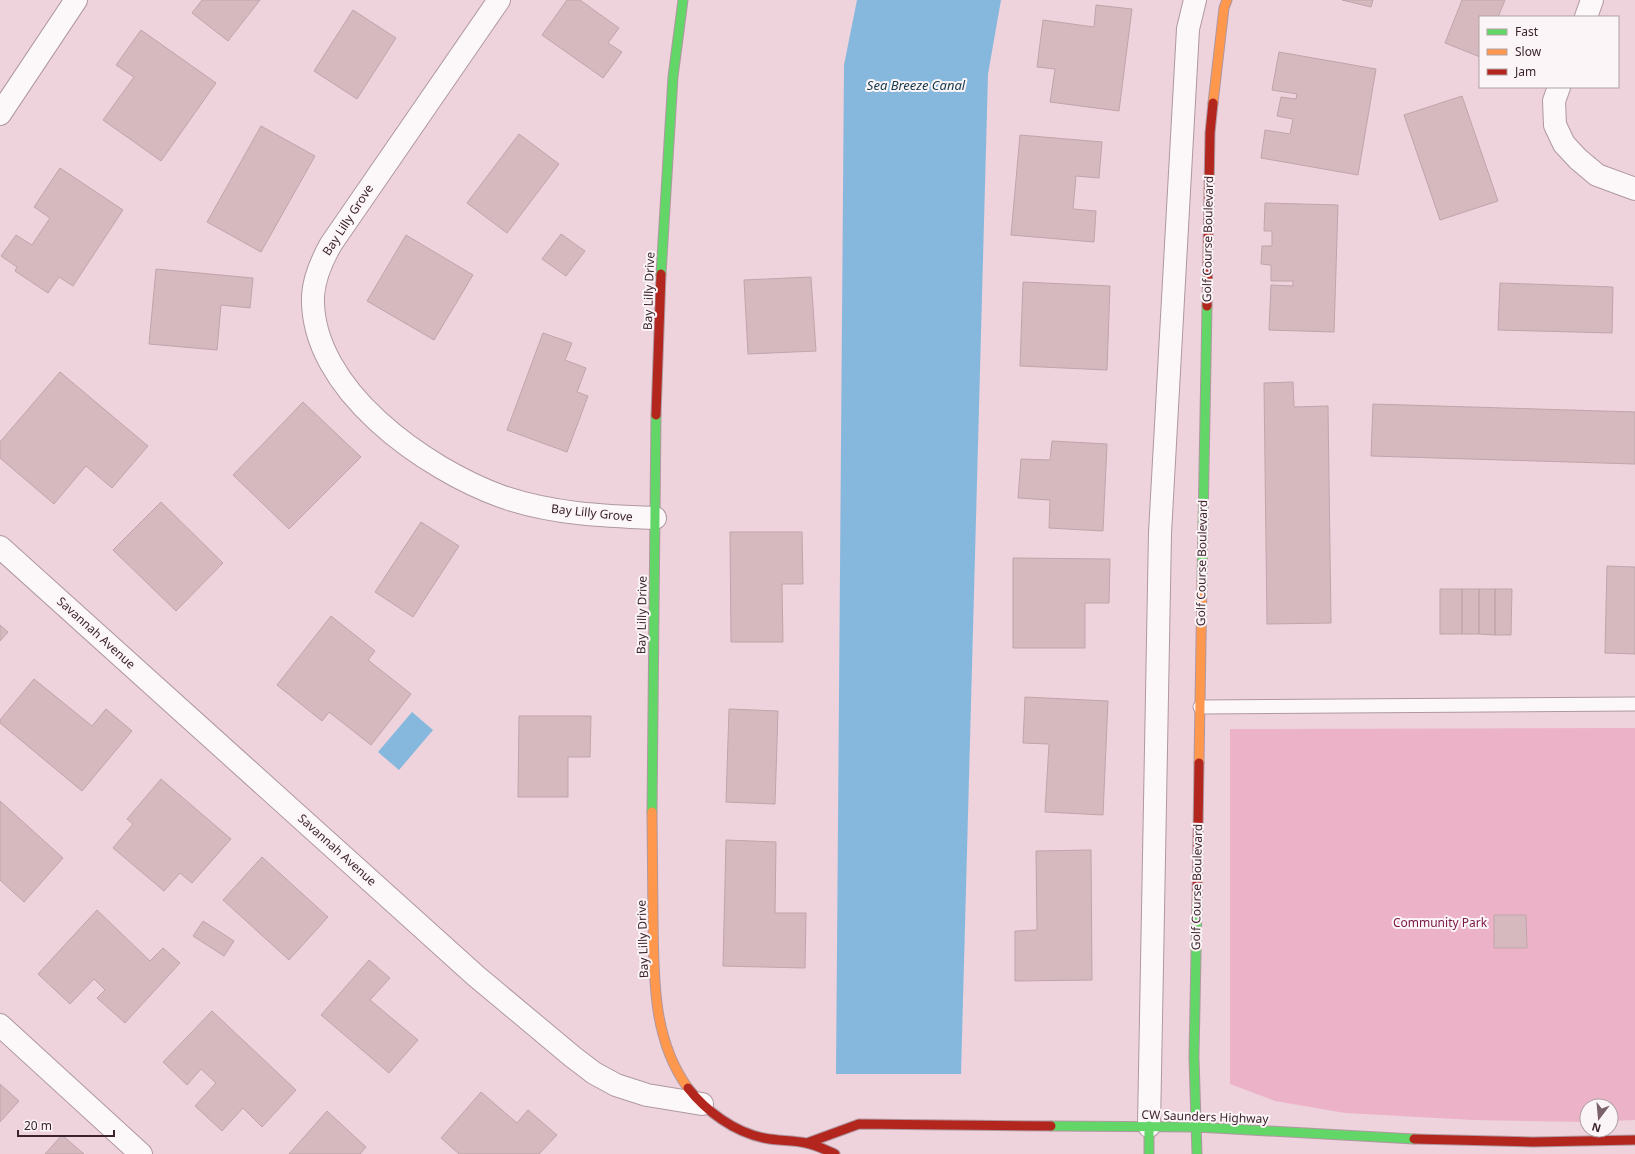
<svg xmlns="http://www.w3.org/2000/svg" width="1635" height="1154" viewBox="0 0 1635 1154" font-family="'Noto Sans',sans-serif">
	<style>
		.green { fill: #ecb3c8 }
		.water { fill: #86b8dd }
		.building { fill: #d6b9bf; stroke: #bfa5ab }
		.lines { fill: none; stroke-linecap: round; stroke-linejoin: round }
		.lane-casing { stroke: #af98a1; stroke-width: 15 }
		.street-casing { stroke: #af98a1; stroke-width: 24 }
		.fast-casing { stroke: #af98a1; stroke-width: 11 }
		.slow-casing { stroke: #af98a1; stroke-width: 11 }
		.jam-casing { stroke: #af98a1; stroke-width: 11 }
		.lane { stroke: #fcf8fa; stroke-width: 13 }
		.street { stroke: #fcf8fa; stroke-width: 22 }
		.fast { stroke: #63d668; stroke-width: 9 }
		.slow { stroke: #ff974d; stroke-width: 9 }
		.jam { stroke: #b3261e; stroke-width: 9 }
		.labels { text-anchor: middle; stroke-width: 4; stroke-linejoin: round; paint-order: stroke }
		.street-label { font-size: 12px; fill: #3c242d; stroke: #fcf5f7 }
		.park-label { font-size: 12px; fill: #781746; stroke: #fcf5f7 }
		.water-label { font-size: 13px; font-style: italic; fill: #13384c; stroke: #fcf5f7 }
	</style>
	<rect width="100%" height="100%" fill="#eed2dc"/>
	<path class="green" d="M1635,728V1120L1611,1121V1106H1587V1122L1473,1120L1345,1113L1275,1101L1230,1084V729Z"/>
	<path class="water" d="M857,0H1001L988,74L961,1074H836L844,65Z
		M412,712L433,730L399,770L378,752Z"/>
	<path class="building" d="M202,0H260L228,41L192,13Z
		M567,0H580L619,28L608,43L622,52L603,78L542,35Z
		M1342,0H1373L1371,7Z
		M1462,0H1505L1498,17H1480V57L1445,43Z
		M1096,5L1132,9L1119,111L1050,102L1055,69L1037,67L1043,20L1094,27Z
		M353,10L396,38L357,99L314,71Z
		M141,30L216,83L161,161L103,120L134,77L116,65Z
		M1279,52L1376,69L1358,175L1261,158L1265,130L1290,134L1293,119L1277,116L1281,97L1296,99L1297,94L1272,90Z
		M1462,96L1498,201L1440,220L1404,115Z
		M261,126L315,156L261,252L207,222Z
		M519,134L559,164L507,233L467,203Z
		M1020,135L1102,142L1099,178L1076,176L1073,209L1096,211L1094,242L1011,235Z
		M60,168L123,210L73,286L59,277L48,293L15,271L17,267L1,256L16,235L32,245L50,218L34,207Z
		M1265,203L1338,205L1334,332L1269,330L1271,285L1293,286V281H1271V265L1261,264L1262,246H1272V231H1264Z
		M561,234L585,251L566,276L542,259Z
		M406,235L473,275L434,340L367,301Z
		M156,269L253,278L250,308L221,305L217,350L149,344Z
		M811,277L816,351L748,354L744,280Z
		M1023,282L1110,286L1107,370L1020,366Z
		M1500,283L1613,287L1612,333L1498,330Z
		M543,333L572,343L565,360L586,368L577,392L588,396L567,452L507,430Z
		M60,372L148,446L112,488L86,466L54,504L0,458V442Z
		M1293,382L1294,407L1328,406L1331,623L1267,624L1264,383Z
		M303,402L361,457L289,529L233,475Z
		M1373,404L1635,412V464L1371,456Z
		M1052,441L1107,444L1103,531L1049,528L1050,500L1018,498L1021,459L1050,460Z
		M161,502L223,563L176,611L113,550Z
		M421,522L459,546L413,617L375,592Z
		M730,532H802L803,584H782L783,642H731Z
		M1013,558L1110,559L1109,603H1085V648H1013Z
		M1607,566L1635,567V654L1605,653Z
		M1440,589H1462V634H1440Z
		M1462,589H1479V634H1462Z
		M1479,589H1495V635L1479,634Z
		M1495,589H1512L1511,635H1495Z
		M331,616L375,651L368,660L411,694L371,745L329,712L322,721L277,685Z
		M0,625L8,632L0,641Z
		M34,679L92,726L106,709L132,731L82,791L0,723V720Z
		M1025,697L1108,701L1103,815L1045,812L1049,744L1023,743Z
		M729,709L778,711L775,804L726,802Z
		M519,716H591L590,757H568V797H518Z
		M161,779L231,839L192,883L180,873L164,891L113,848L133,824L127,819Z
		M0,801L63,858L24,902L0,880Z
		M726,840L776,842L775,913H806L805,968L723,966Z
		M1091,850L1092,980L1015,981V931L1037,930L1036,851Z
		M262,857L328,917L289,960L223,900Z
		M97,910L150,961L163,948L180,963L125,1023L97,998L105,990L94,979L70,1004L38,974Z
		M1494,915H1526L1527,948H1494Z
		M203,921L234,941L224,956L193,936Z
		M369,960L390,978L370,1000L418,1040L389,1073L321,1015Z
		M212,1011L296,1090L262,1127L243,1108L222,1131L195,1106L216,1083L201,1069L187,1085L163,1062Z
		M0,1084L19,1101L0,1122Z
		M481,1092L517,1123L528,1110L557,1135L539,1154H459L441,1138Z
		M327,1111L366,1147L360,1154H289Z
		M62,1135L84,1154H45Z"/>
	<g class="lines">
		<g class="lane-casing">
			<path id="lane" d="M1200,707L1635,704"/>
		</g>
		<g class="street-casing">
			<path id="street" d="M499,0L331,244C322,260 314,277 313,296C310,389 425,469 503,497C553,514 603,516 655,518
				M1586,17L1592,0
				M1559,87L1554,101L1555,125L1564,144L1578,159L1597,175L1635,189
				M0,114L76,0
				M0,547L476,976L573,1057L594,1073L616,1085L647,1095L702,1104
				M0,1025L141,1154
				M1149,1126L1160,533L1188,29L1195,0"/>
		</g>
		<g class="fast-casing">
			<path id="fast" d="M661,274L673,77L683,0
				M1202,581L1207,306
				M652,812L656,415
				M1197,902L1194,1057L1197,1154
				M1051,1126L1197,1127L1414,1139
				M1149,1126V1154"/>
		</g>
		<g class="slow-casing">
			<path id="slow" d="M1213,103L1224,8L1227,0
				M1199,763L1202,581
				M652,812C652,847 653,883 653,918C654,976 652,1039 688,1088"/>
		</g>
		<g class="jam-casing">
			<path id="jam" d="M1207,306L1210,133L1213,103
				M656,415L661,274
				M1197,902L1199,763
				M688,1088C706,1111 734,1132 764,1138C778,1141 792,1140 806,1143C816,1145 826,1150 835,1154
				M1414,1139L1533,1142L1635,1140
				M807,1143L859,1124L1051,1126"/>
		</g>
		<use href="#lane" class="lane"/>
		<use href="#street" class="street"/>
		<use href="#fast" class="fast"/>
		<use href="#slow" class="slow"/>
		<use href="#jam" class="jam"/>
	</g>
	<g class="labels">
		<g class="street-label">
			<text transform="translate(348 220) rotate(-57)" y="4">Bay Lilly Grove</text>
			<text transform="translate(1208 239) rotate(-89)" y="4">Golf Course Boulevard</text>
			<text transform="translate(649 291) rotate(-88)" y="4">Bay Lilly Drive</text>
			<text transform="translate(592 513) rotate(6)" y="4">Bay Lilly Grove</text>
			<text transform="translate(1202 563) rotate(-89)" y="4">Golf Course Boulevard</text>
			<text transform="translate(642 615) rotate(-89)" y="4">Bay Lilly Drive</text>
			<text transform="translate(96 633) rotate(42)" y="4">Savannah Avenue</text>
			<text transform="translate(337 850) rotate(42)" y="4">Savannah Avenue</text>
			<text transform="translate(1197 887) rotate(-89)" y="4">Golf Course Boulevard</text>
			<text transform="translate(643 939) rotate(-92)" y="4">Bay Lilly Drive</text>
			<text transform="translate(1205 1117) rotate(2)" y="4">CW Saunders Highway</text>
		</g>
		<g class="park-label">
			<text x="1440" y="927">Community Park</text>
		</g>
		<g class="water-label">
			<text x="916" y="90">Sea Breeze Canal</text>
		</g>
	</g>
	<rect x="1479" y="16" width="140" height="72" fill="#fcf5f7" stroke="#afa1a6"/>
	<rect x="1487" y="29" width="20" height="6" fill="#63d668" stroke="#afa1a6"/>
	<text x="1515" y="36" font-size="12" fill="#3c242d">Fast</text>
	<rect x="1487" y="49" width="20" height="6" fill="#ff974d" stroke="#afa1a6"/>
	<text x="1515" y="56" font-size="12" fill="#3c242d">Slow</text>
	<rect x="1487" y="69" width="20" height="6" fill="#b3261e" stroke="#afa1a6"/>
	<text x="1515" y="76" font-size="12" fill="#3c242d">Jam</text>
	<g transform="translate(1599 1118) rotate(196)"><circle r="19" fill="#fcf5f7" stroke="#afa1a6"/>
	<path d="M0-3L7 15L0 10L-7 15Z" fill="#7a616a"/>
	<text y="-6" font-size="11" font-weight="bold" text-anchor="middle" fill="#3c242d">N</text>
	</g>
	<path d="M18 1130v6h96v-6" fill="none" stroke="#3c242d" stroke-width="2"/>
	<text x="24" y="1130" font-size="12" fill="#3c242d" stroke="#fcf5f7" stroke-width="3" paint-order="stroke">20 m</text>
</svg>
